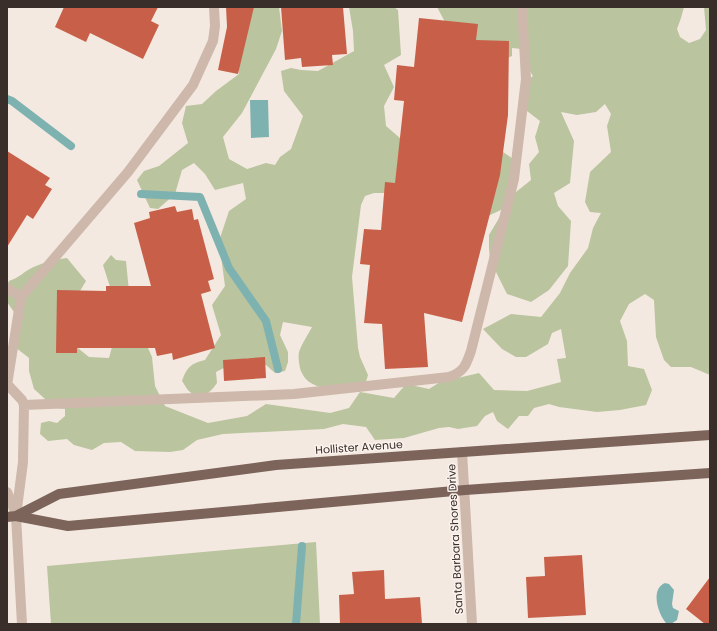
<svg xmlns="http://www.w3.org/2000/svg" width="717" height="631" viewBox="0 0 717 631" font-family="Poppins,sans-serif">
	<style>
		.green { fill: #bac49f }
		.water { fill: #7eb2b1 }
		.lines { fill: none; stroke-linecap: round; stroke-linejoin: round }
		.stream { stroke: #7eb2b1; stroke-width: 8 }
		.building { fill: #c86049 }
		.minor { stroke: #cdb8ab; stroke-width: 10 }
		.major { stroke: #7c645b; stroke-width: 10 }
		.labels { text-anchor: middle; stroke-width: 3; stroke-linejoin: round; paint-order: stroke }
		.street-label { font-size: 11px; fill: #3a2e2a; stroke: #fbf3ed }
	</style>
	<rect width="100%" height="100%" fill="#f4e9e0"/>
	<path class="green" d="M247,7H279L282,31L276,49L242,113L223,137L229,159L247,169L266,163L275,165L280,157L291,149L303,116L284,91L281,71L291,68L301,70L318,71L354,51L353,31L349,7H394L398,10L401,55L384,65L394,87L384,106L386,126L400,138L424,151L392,193H374L365,196L361,205L352,277L358,348L360,357L368,375L365,385C343,387 308,396 300,368C299,363 298,357 299,352C302,343 308,335 312,327L283,322L280,335L288,352V362L285,371L275,373L266,365L248,358L237,361L216,372L217,383C211,392 202,401 190,392C187,390 185,385 182,381C186,368 191,363 205,360L221,335L212,305L225,286L219,241L229,211L246,199L243,183L215,190L205,174L194,163L182,170L175,194L158,209L150,208L137,180L144,171L159,166L188,143L182,123L186,106L202,104L216,91L239,74L237,43Z
		M437,7H684L681,18L677,29L680,37L689,43L700,39L706,30L704,7H710V375L691,367H671L664,360L656,337L654,300L645,294L629,304L620,321L627,341L628,366L644,369L652,390L646,405L620,410L597,412L559,407L549,404L534,408L528,416H519L508,429L497,421L493,412L485,416L477,426L458,429L449,427L439,428L404,438L375,440L366,427L343,424L324,429L223,434L197,440L183,450L170,452L135,451L121,442L104,443L92,450L74,445L67,439L48,441L40,434L41,423L49,421L57,423L65,416V409L55,408L34,389L29,371V358L15,347L14,312L7,302V286L9,281C18,278 20,275 28,270C40,263 53,260 67,258L86,281L80,291L74,345L89,357L109,358L116,332L111,290L103,265L111,255L116,260L126,261L131,312L149,338L148,348L152,357L155,386L165,406L208,423L247,416L266,404L330,413L349,408L360,392L394,398L406,384L429,389L445,379L441,382L479,373L494,390L527,391L561,382L557,359L566,358L561,329L552,333L548,344L526,357H516L502,349L483,329L511,314L541,317L560,293L570,273L588,248L593,228L601,213L590,212L585,202L590,172L611,152L607,126L611,114L605,104L596,112L577,115L561,112L574,141L570,183L554,193L558,206L571,221L568,266L549,290L531,302L507,294L490,260L489,248V235L505,208L488,216L489,147L503,152L516,161L510,180L516,192L531,180L529,164L539,152L535,137L540,121L527,111L525,82L533,76L525,63L522,49L512,48V56L499,62L459,48Z
		M316,542L320,624H51L47,566Z"/>
	<path class="water" d="M250,100H268L269,137L251,138Z
		M665,583L669,584L674,590L672,604L673,608L679,611L677,620L671,624L666,623C658,614 650,589 665,583Z"/>
	<g class="lines">
		<path class="stream" d="M7,99L12,101L71,146
			M141,194L200,197L229,268L266,321L278,369
			M296,624L302,546"/>
	</g>
	<path class="building" d="M64,7H158L151,21L159,25L143,59L90,33L86,42L55,27Z
		M226,7H254L238,74L218,70L227,27Z
		M281,7H343L347,54L332,55L333,65L302,67L301,58L285,60Z
		M419,18L478,24L476,40L509,41L508,115L500,175L462,322L424,313L428,367L385,369L382,324L364,323L370,265L360,264L364,229L381,230L385,182L395,183L404,101L394,100L397,65L414,67Z
		M7,151L50,178L45,185L52,189L33,219L27,215L7,247Z
		M175,206L177,212L192,209L194,220L198,219L214,279L208,281L211,291L201,294L215,348L173,360L172,353L157,356L155,348H77V353H56L57,290L106,291V286H151L134,223L150,218L149,212Z
		M265,357L266,378L224,381L223,360Z
		M582,555L586,615L528,618L526,577L545,576L544,557Z
		M384,570L385,599L420,597L422,624H340L339,595L354,594L352,572Z
		M710,577V624H705L686,609Z"/>
	<g class="lines">
		<path class="minor" d="M7,288L21,297
			M7,384L22,400L24,405L23,462L16,516L22,624
			M7,385L21,297L128,172L193,85L213,41L215,26L214,7
			M24,405L294,394L449,377C464,372 466,365 471,351L514,179L526,79L522,7
			M462,452L472,624
			M7,492L16,514"/>
		<path class="major" d="M16,516L59,494L276,465L710,435
			M7,517L16,516L68,526L465,490L710,473"/>
	</g>
	<g class="labels">
		<g class="street-label">
			<text transform="translate(359 447) rotate(-4)" y="4">Hollister Avenue</text>
			<text transform="translate(455 539) rotate(-93)" y="4">Santa Barbara Shores Drive</text>
		</g>
	</g>
	<rect width="717" height="631" fill="none" stroke="#3a2e2a" stroke-width="16"/>
</svg>
